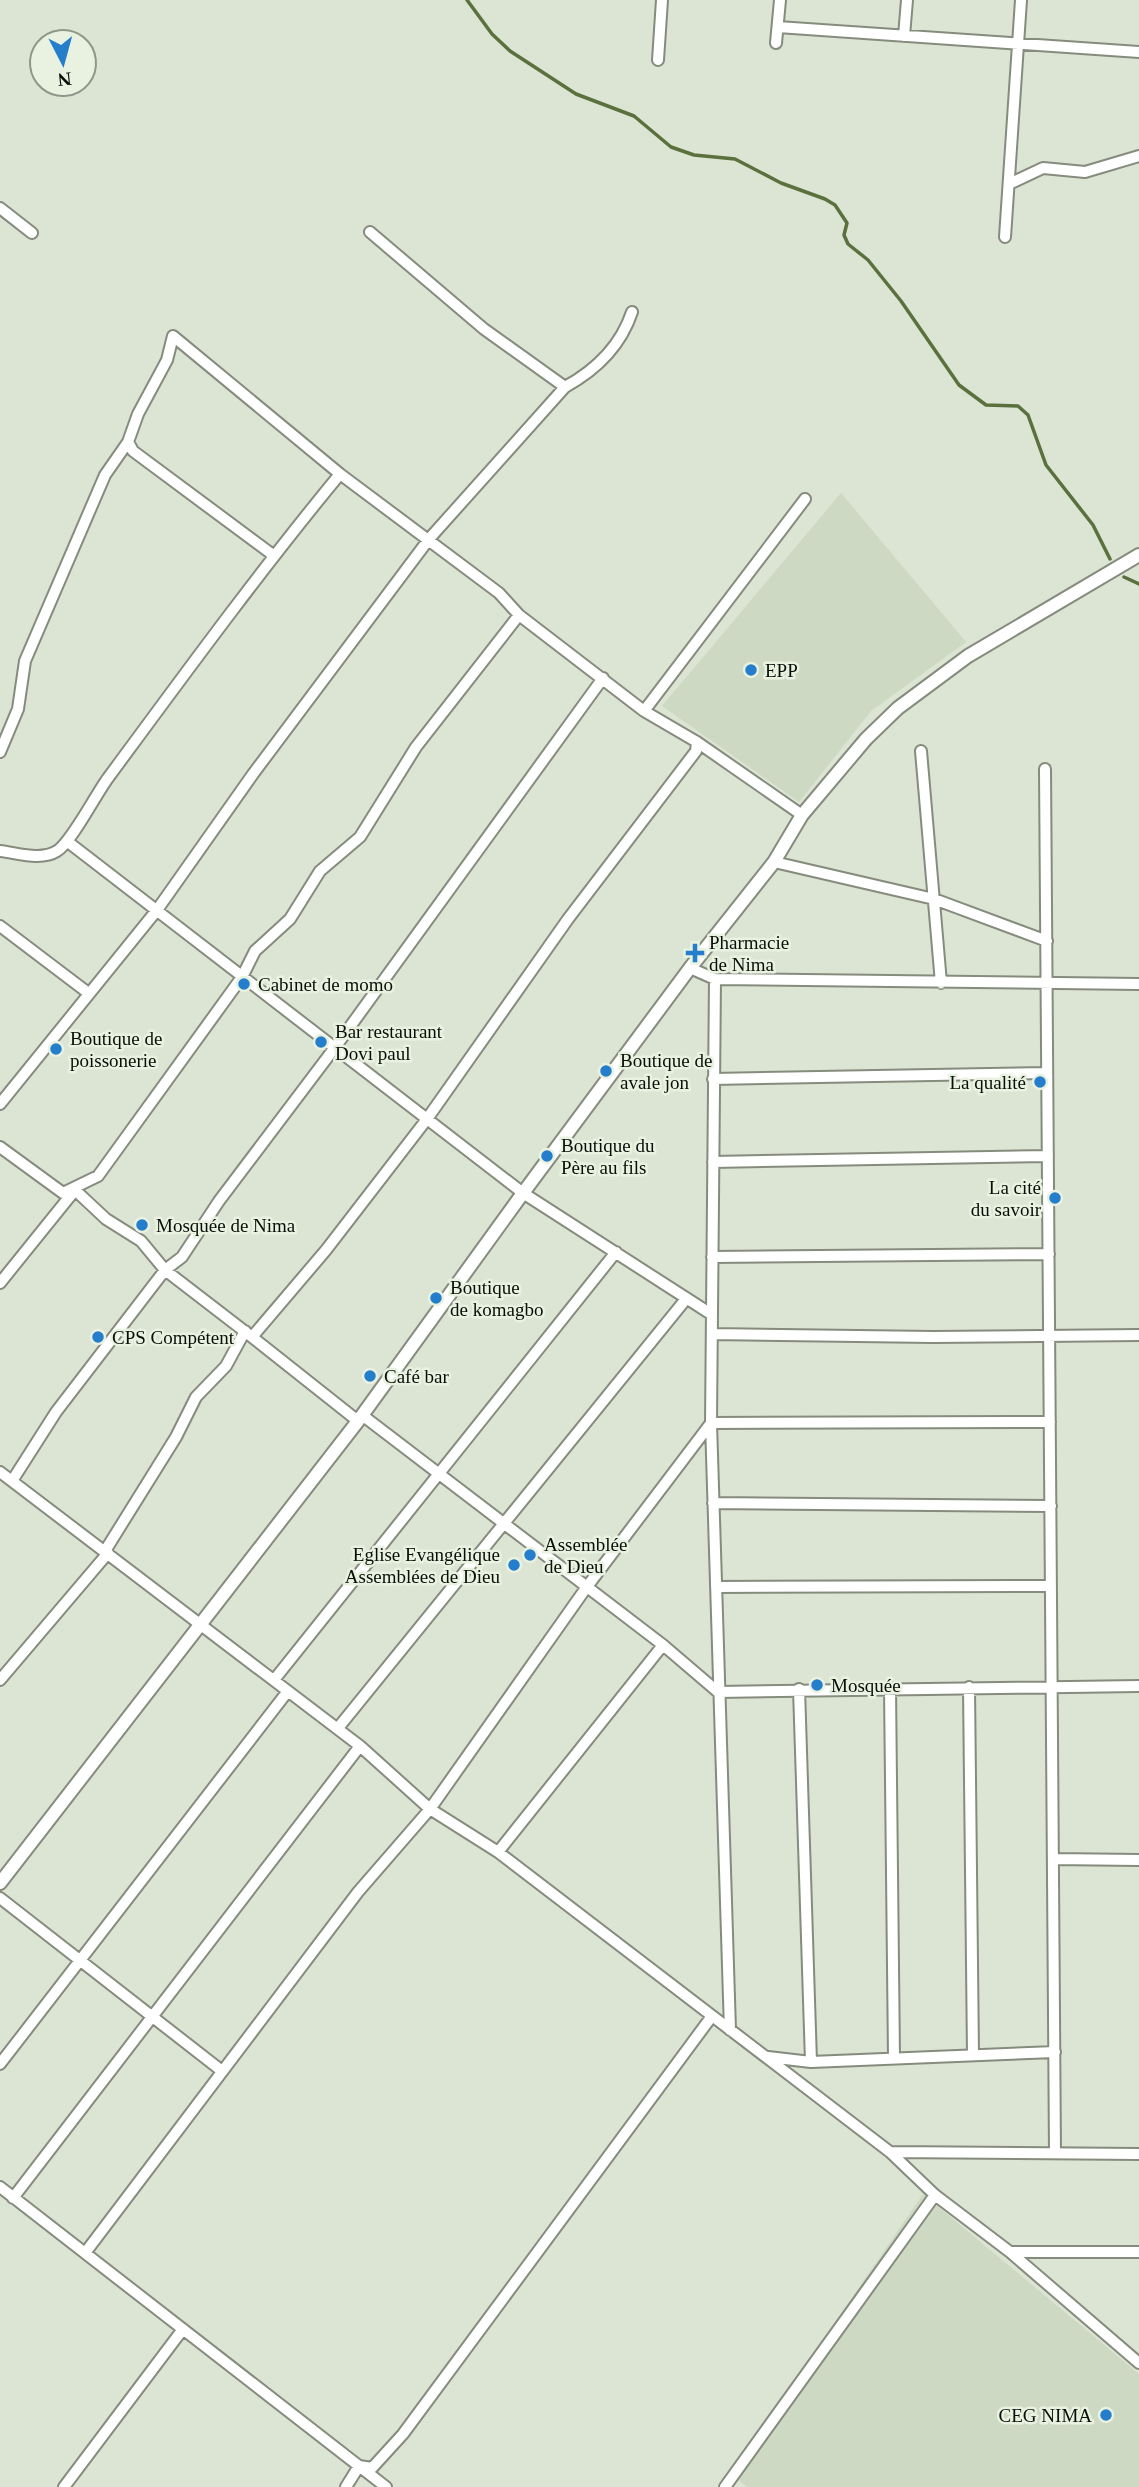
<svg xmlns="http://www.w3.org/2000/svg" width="1139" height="2487" viewBox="0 0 1139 2487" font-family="'Times New Roman',serif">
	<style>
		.built { fill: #cdd9c2 }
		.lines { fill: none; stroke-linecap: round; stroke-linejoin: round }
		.stream { stroke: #5a713e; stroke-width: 3.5 }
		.minor-casing { stroke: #858c7d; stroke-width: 14 }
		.major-casing { stroke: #858c7d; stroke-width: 16 }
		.minor { stroke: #fff; stroke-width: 10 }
		.major { stroke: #fff; stroke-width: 12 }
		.poi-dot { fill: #257ecb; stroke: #e9f2e1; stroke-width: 2.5 }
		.labels { text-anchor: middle; stroke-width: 5; stroke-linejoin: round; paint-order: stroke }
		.poi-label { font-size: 19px; fill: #0b0e08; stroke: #e9f2e1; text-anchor: start }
	</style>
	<rect width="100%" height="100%" fill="#dce4d4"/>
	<path class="built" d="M841,493L966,642L871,711L799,802L662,706Z
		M923,2194L1139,2374V2487H747L731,2474Z"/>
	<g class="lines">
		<path class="stream" d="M467,0L492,34L510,51L576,94L634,116L671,147L694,155L735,159L781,183L825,199L835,205L847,223L844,235L848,244L868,260L901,301L959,385L986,405L1018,406L1028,415L1046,465L1093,525L1110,559
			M1124,577L1139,584"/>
		<g class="minor-casing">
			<path id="minor" d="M778,27L1139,52
				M904,36L907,0
				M776,43L780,0
				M658,60L662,0
				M1009,184L1043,168L1085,172L1139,156
				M0,208L32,233
				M370,232L484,329L565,387
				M1005,237L1021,0
				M128,442L133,451L273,555
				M644,711L805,499
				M921,751L941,983
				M0,752L18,709L25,661L105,475L128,442L138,414L167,360L173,336L340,474L499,593L519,615L644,711L697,742L802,815
				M1045,769L1055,2153
				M68,842L523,1193L711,1314
				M0,851C18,853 41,861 57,851C71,843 96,794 108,778C184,675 259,572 340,474
				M774,862L934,899L1047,941
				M0,926L87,992
				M690,968L715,979L1139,984
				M715,979L711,1423L730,2030
				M713,1079L1047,1073
				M0,1104L157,910L253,774L429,539L565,387C596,370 621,345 632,312
				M0,1147L63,1193L98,1176L242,977L255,951L290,919L320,871L360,837L416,747L519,615
				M713,1162L1048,1156
				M712,1257L1049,1254
				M0,1283L75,1190L106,1219L141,1241L165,1270L182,1257L219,1201L336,1046L603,678
				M712,1334L933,1337L1139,1335
				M362,1415L663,1645L718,1692L1139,1686
				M358,1421L252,1337L326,1250L427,1119L568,919L696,751L697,742
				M0,1472L360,1746L430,1809L498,1852L890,2152L935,2195L1010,2252L1139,2363
				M12,1481L56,1412L165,1270L252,1337
				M713,1503L1051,1506
				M105,1551L176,1437L196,1397L226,1366L245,1331
				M716,1587L1051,1586
				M0,1680L108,1553
				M274,1680L616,1252
				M969,1687L973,2055
				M890,1688L894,2058
				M799,1689L811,2062
				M338,1728L686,1299
				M498,1852L663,1645
				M1053,1859L1139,1860
				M0,1898L222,2071
				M768,2057L811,2062L1055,2052
				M0,2064L288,1691
				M890,2152L1139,2154
				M0,2187L386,2487
				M13,2198L360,1746
				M1010,2252H1139
				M85,2253L358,1892L430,1809L586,1588L711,1423L1050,1422
				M64,2487L183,2329
				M346,2487L359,2466L372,2468L403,2434L712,2016
				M725,2487L935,2195"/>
		</g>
		<g class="major-casing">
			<path id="major" d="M0,1883L358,1421L523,1193L690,968L774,862L802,815L866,739L898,708L968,656L1139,555"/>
		</g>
		<use href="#minor" class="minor"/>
		<use href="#major" class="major"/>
	</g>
	<g class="poi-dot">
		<circle cx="751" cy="670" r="7"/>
		<path d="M691.5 942.5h7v7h7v7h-7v7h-7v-7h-7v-7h7z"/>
		<circle cx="244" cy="984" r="7"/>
		<circle cx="321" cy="1042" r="7"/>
		<circle cx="56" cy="1049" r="7"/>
		<circle cx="606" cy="1071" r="7"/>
		<circle cx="1040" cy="1082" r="7"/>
		<circle cx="547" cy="1156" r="7"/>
		<circle cx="1055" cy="1198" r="7"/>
		<circle cx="142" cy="1225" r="7"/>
		<circle cx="436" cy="1298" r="7"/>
		<circle cx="98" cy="1337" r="7"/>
		<circle cx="370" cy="1376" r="7"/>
		<circle cx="530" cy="1555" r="7"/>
		<circle cx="514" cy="1565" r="7"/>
		<circle cx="817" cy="1685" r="7"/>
		<circle cx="1106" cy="2415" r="7"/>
	</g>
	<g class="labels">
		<g class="poi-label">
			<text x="765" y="677">EPP</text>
			<text x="709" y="949">Pharmacie<tspan x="709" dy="22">de Nima</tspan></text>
			<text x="258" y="991">Cabinet de momo</text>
			<text x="335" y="1038">Bar restaurant<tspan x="335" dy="22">Dovi paul</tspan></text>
			<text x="70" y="1045">Boutique de<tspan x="70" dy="22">poissonerie</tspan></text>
			<text x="620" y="1067">Boutique de<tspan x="620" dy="22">avale jon</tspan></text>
			<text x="1026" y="1089" text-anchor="end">La qualité</text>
			<text x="561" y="1152">Boutique du<tspan x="561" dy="22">Père au fils</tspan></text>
			<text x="1041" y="1194" text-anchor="end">La cité<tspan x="1041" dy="22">du savoir</tspan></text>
			<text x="156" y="1232">Mosquée de Nima</text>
			<text x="450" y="1294">Boutique<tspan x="450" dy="22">de komagbo</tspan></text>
			<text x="112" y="1344">CPS Compétent</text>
			<text x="384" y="1383">Café bar</text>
			<text x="544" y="1551">Assemblée<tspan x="544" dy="22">de Dieu</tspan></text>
			<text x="500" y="1561" text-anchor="end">Eglise Evangélique<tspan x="500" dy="22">Assemblées de Dieu</tspan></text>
			<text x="831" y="1692">Mosquée</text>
			<text x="1092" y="2422" text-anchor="end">CEG NIMA</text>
		</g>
	</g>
	<g transform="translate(63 63) rotate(174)"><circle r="33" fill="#e9f2e1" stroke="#90978a" stroke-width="2"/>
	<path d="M0-5L12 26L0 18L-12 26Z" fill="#257ecb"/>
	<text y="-10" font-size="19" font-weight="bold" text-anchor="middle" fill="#0b0e08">N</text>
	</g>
</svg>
